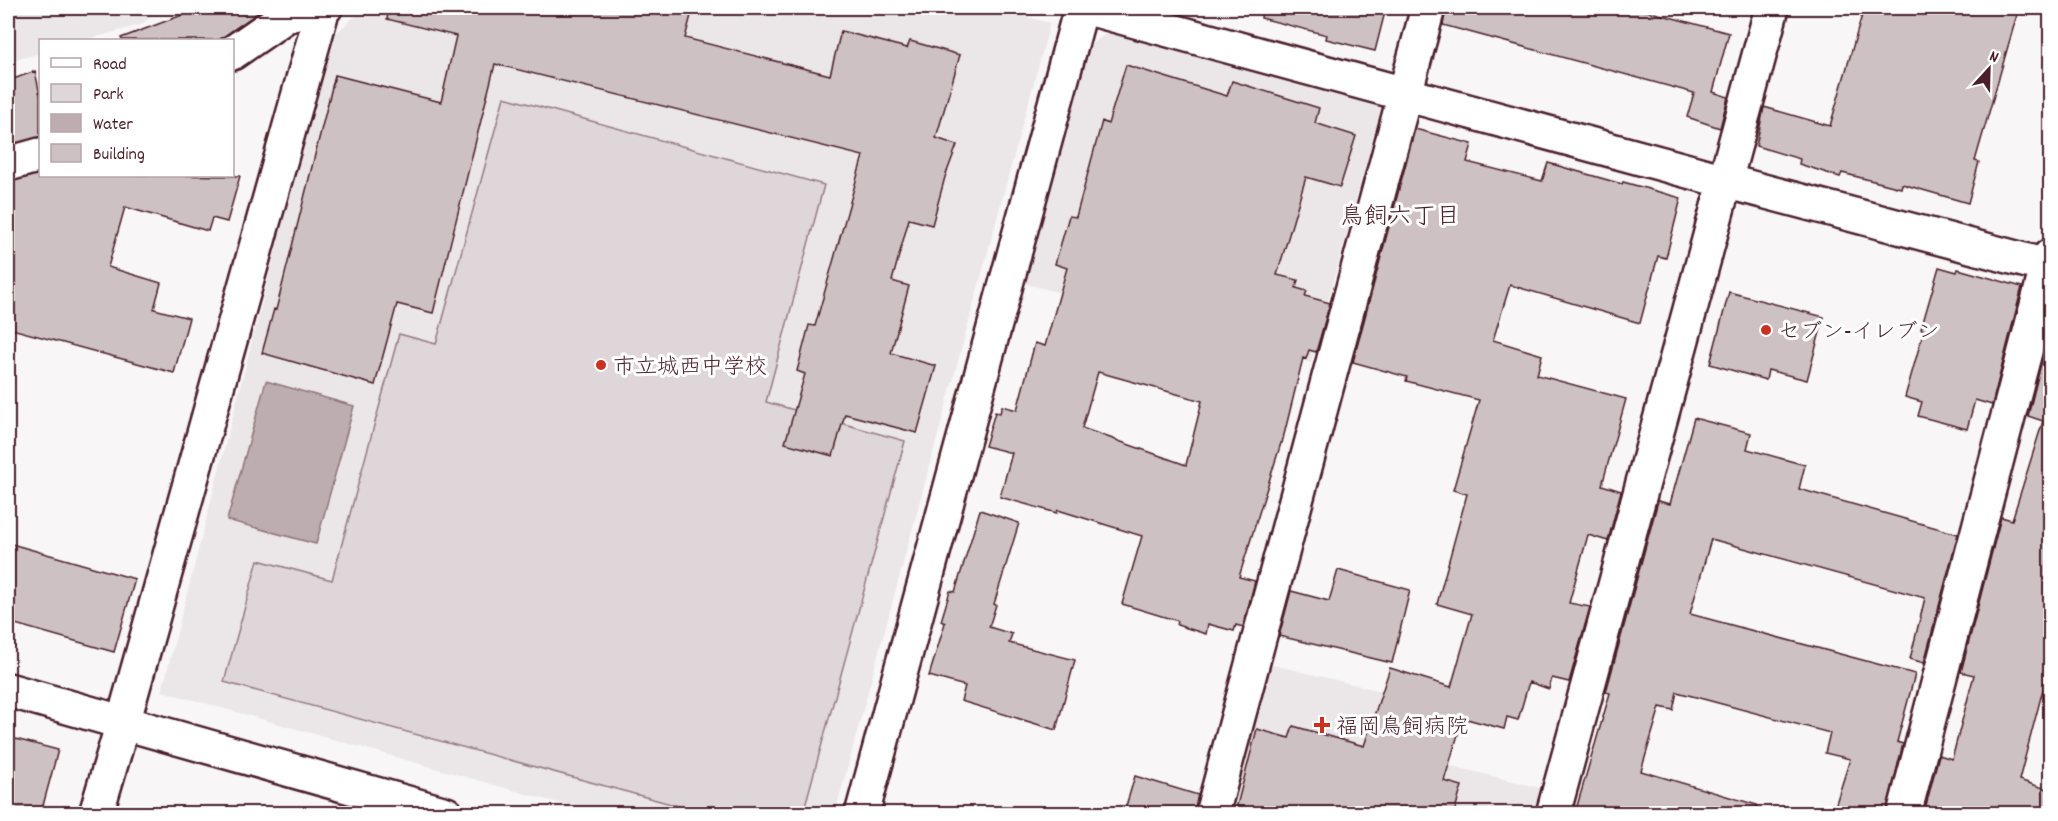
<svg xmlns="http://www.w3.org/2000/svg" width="2058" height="821" viewBox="0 0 2058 821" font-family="Dekko,'Klee One',sans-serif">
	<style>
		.built { fill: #ebe6e8 }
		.green { fill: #ded6d9; stroke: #947a82; stroke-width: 1.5 }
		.water { fill: #bdadb0; stroke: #8f747b; stroke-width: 1.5 }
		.building { fill: #cdc1c4; stroke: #4a1f2b; stroke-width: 1.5; fill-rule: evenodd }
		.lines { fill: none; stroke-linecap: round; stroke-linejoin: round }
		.minor-casing { stroke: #4a1f2b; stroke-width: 38 }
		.tertiary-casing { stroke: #4a1f2b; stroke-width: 38 }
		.minor { stroke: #fff; stroke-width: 33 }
		.tertiary { stroke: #fff; stroke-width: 33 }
		.poi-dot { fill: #c8321e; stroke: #fff; stroke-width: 2 }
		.labels { text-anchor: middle; stroke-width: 6; stroke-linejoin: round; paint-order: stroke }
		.poi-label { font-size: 22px; fill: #4a1f2b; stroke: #fff; text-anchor: start }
		.neighbourhood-label { font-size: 24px; fill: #4a1f2b; stroke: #fff }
	</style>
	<rect width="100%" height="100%" fill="#f8f6f7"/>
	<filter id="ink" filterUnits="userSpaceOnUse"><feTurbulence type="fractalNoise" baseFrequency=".0167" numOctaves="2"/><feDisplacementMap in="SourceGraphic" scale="12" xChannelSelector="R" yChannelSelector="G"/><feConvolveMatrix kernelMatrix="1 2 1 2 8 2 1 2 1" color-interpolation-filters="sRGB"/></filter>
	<g filter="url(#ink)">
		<path class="built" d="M8,8H163L140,25L85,40H40V53L8,62Z
			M364,8H992L1050,23L835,813H594L162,691L330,39Z
			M1113,29L1382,104L1311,363L1020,282L1084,49Z
			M1257,661L1410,698L1395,752L1544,789L1537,813L1221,814Z"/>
		<path class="green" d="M504,97L824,185L766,402L905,441L803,813H704L224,682L258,560L332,580L399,334L436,344Z"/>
		<path class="water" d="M266,381L354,406L316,544L227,520Z"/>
		<path class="building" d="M201,8H265L219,40H122L121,38Z
			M389,8H693L685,38L830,75L841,31L907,48L910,41L960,55L936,138L957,145L945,177L932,225L909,219L892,281L909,286L891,353L936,366L917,433L845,414L833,456L785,443L805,374L797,371L809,325L815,326L863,156L495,64L433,313L397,304L375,385L262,353L274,309L276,310L335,75L441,102L456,36L387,19Z
			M1262,8H1386L1375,51L1326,39L1327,35L1261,18Z
			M1446,8H1636L1729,33L1713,92L1728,97L1720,128L1687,117L1694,93L1443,25Z
			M1864,8H2019L1975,161L1979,162L1968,203L1902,184L1901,188L1842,173L1840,177L1799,164L1800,159L1756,146L1764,107L1830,126Z
			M1126,65L1227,96L1232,81L1319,108L1315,123L1356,136L1340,187L1306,177L1277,275L1298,280L1296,288L1307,291L1305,296L1330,303L1316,352L1309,350L1306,359L1303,358L1282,443H1281L1239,577L1255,581L1243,627L1236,625L1234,631L1208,624L1206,634L1177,625L1178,621L1122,604L1142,536L1058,510L1057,513L1000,497L1012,453L985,446L995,412L1000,413L1002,406L1017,410L1035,343L1045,346L1067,268L1055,264L1069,216L1076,217L1102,121L1108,124ZM1098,372L1202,401L1186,465L1082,428Z
			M35,71L40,95V137L8,145V81Z
			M1415,129L1472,144L1467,162L1542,181L1548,163L1622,184L1623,182L1681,198L1666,258L1658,256L1640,323L1510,285L1493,340L1542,355L1537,375L1626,399L1602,485L1621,491L1608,541L1588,535L1569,603L1590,607L1569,682L1552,678L1549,689L1529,682L1518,720L1507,717L1504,729L1463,718L1444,781L1462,786L1454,813H1235L1257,729L1289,738L1293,726L1364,746L1390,668L1451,687L1472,614L1437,604L1467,494L1453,490L1479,400L1406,381L1407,377L1353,362Z
			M40,174L240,176L227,222L212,218L208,231L125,207L108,267L161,283L154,309L189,318L174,373L8,328V182Z
			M1939,267L1957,272L1958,269L2022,287L1992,405L1975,400L1967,429L1918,416L1922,402L1905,397L1924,330L1921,329Z
			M1729,292L1824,317L1807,380L1768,370L1766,380L1710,364Z
			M2050,328V663L2019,780L2050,790V813H1924L1939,755L1952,759L1974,675L1961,672L2001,517L2012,520L2043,421L2028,416Z
			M1694,418L1751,433L1747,449L1805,465L1799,489L1958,534L1924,663L1910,659L1925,598L1711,539L1690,614L1915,674L1897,742L1903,744L1886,813H1833L1850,759L1825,753L1830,733L1677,692L1673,710L1660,707L1641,771L1757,805L1756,813H1575L1610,693L1606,692L1658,501L1670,504Z
			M980,510L1019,523L994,604L996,605L989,627L1012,634L1009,643L1075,660L1056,730L961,701L965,686L929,676L945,623L941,621L950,591L955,592Z
			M8,543L135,579L114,652L8,622Z
			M1338,570L1410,590L1392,663L1279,636L1291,591L1329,601Z
			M8,737L58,750L41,813H8Z
			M1135,776L1198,795L1194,813H1124Z"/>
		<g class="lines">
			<g class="minor-casing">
				<path id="minor" d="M1088,8L1725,181L2050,267
					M232,53L287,15L325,8
					M8,164L40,155
					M96,814L123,723L323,8
					M1212,814L1428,8
					M1553,814L1772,8
					M1904,814L2050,256"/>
			</g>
			<g class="tertiary-casing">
				<path id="tertiary" d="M8,690L446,814
					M862,814L1081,8"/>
			</g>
			<use href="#minor" class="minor"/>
			<use href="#tertiary" class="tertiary"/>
		</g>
	</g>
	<g class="poi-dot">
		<circle cx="1766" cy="330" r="6"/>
		<circle cx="601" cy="365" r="6"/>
		<path d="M1319 716h6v6h6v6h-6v6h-6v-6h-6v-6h6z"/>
	</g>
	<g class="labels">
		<g class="poi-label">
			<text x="1778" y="338">セブン-イレブン</text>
			<text x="613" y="373">市立城西中学校</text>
			<text x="1336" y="733">福岡鳥飼病院</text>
		</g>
		<g class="neighbourhood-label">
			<text x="1400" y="223">鳥飼六丁目</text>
		</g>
	</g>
	<rect width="2058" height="821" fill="none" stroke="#fff" stroke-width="30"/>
	<rect x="15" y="15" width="2028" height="791" fill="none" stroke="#4a1f2b" stroke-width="2" filter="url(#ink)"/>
	<rect x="39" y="39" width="195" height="138" fill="#ffffff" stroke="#b7a5aa" stroke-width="1.5"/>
	<rect x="51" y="58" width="30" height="9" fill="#ffffff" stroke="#b7a5aa" stroke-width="1.5"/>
	<text x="93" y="69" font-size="18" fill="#4a1f2b">Road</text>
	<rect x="51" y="84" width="30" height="18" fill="#ded6d9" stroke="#b7a5aa" stroke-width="1.5"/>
	<text x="93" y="99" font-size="18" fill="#4a1f2b">Park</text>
	<rect x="51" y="114" width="30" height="18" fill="#bdadb0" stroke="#b7a5aa" stroke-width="1.5"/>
	<text x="93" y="129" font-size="18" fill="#4a1f2b">Water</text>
	<rect x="51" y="144" width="30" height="18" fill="#cdc1c4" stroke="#b7a5aa" stroke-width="1.5"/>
	<text x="93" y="159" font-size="18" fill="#4a1f2b">Building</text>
	<g transform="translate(1989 69) rotate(22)" stroke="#ffffff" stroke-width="4.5" paint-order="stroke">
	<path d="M0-4.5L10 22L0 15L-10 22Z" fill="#4a1f2b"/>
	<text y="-9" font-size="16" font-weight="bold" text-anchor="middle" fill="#4a1f2b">N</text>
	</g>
</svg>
